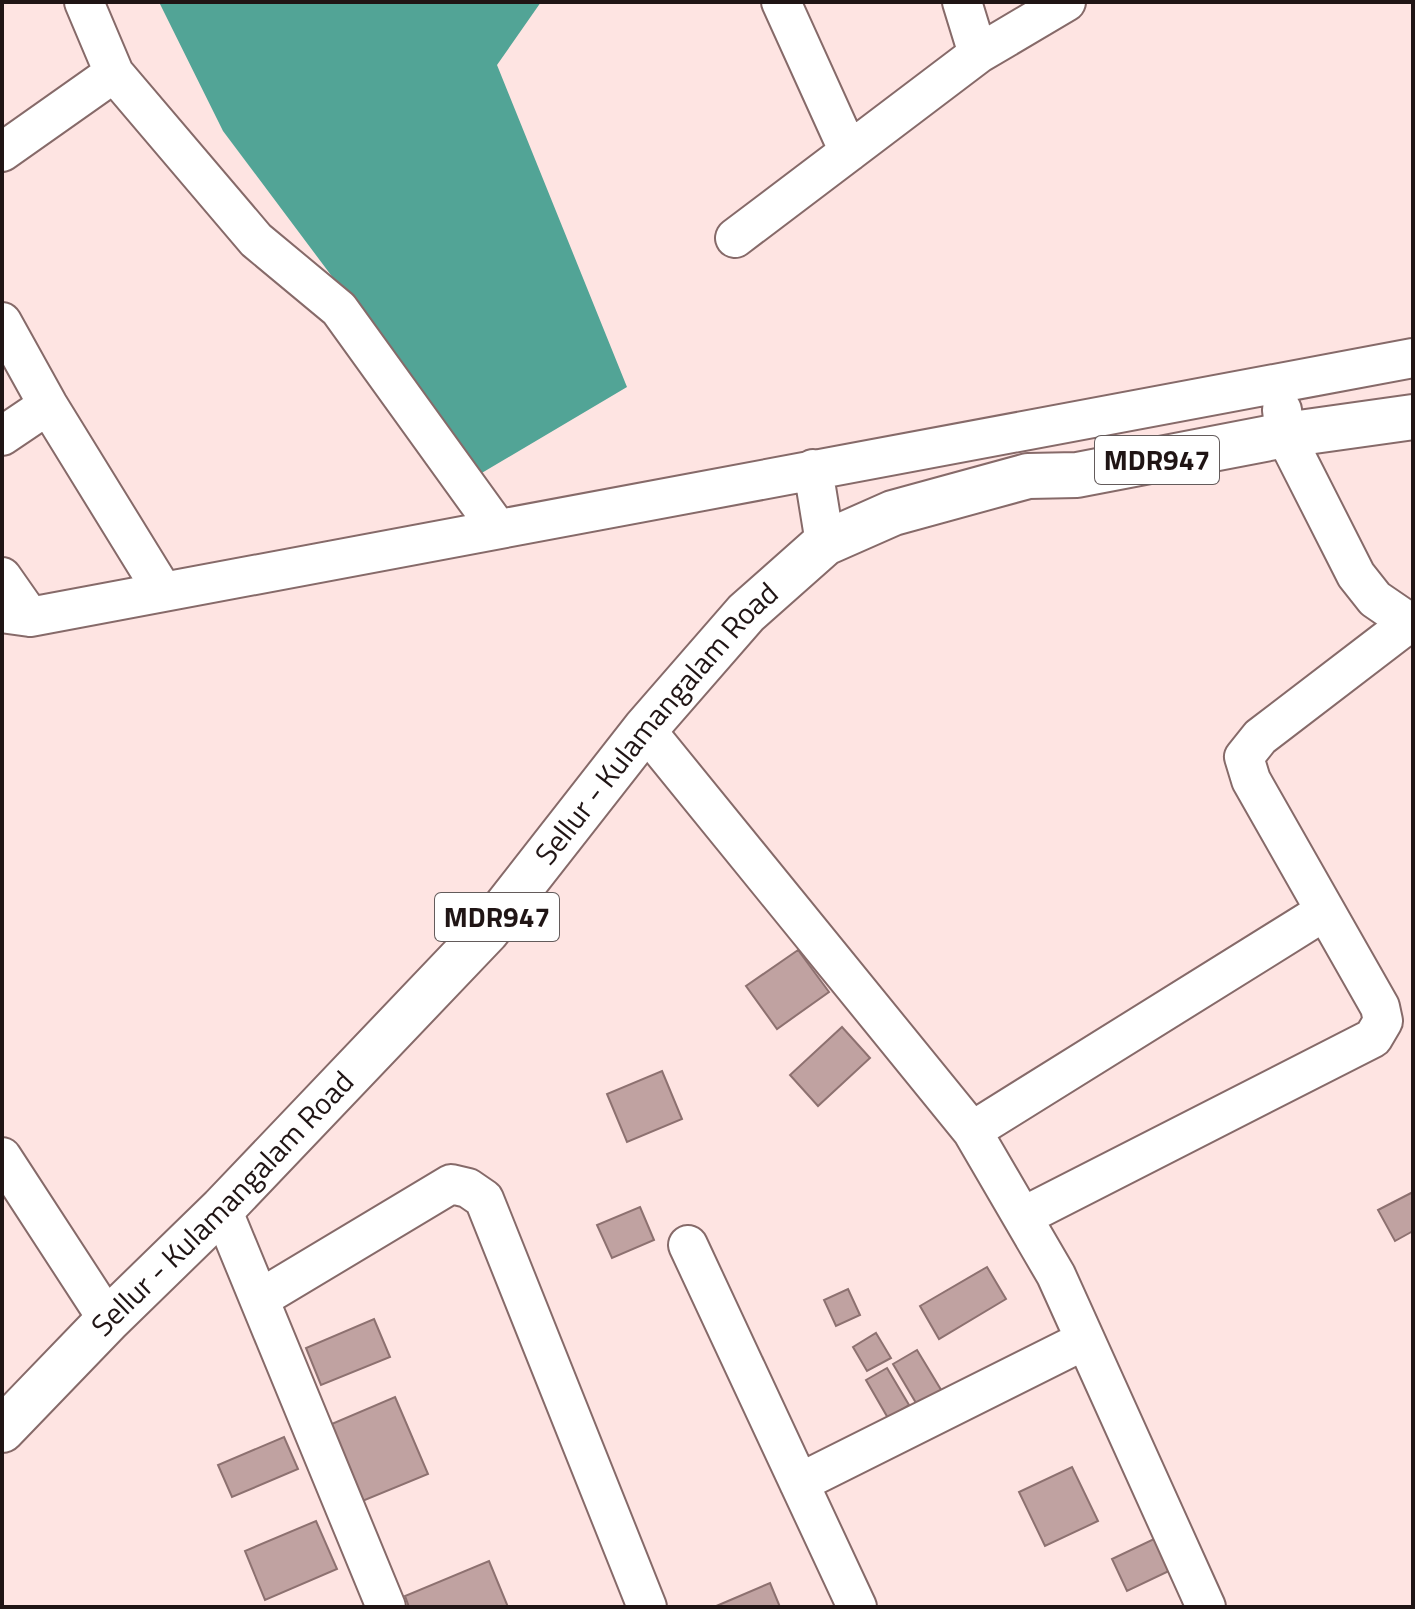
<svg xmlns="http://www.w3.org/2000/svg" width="1415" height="1609" viewBox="0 0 1415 1609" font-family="'Titillium Web',sans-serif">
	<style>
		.water { fill: #52a496 }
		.building { fill: #c0a2a1; stroke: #8d7170; stroke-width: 2 }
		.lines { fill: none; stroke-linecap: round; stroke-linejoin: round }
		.minor-casing { stroke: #866a69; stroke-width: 42 }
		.major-casing { stroke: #866a69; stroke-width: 48 }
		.minor { stroke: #fff; stroke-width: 38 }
		.major { stroke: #fff; stroke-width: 44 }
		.labels { text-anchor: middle; stroke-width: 8; stroke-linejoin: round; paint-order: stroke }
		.shield { fill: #fff; stroke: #635b5b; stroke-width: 2 }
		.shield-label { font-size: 28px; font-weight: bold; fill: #201515 }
		.street-label { font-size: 30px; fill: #201515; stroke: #fff }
	</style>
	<rect width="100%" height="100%" fill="#fee4e2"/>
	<path class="water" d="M159,2H541L497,65L627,387L480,474L223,131Z"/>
	<path class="building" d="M798,950L829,992L777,1029L746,986Z
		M842,1027L870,1058L818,1106L790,1075Z
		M662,1071L682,1119L627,1142L607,1094Z
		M1413,1192V1231L1395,1241L1378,1210Z
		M640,1207L654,1240L612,1258L597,1225Z
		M987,1267L1006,1299L939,1339L920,1306Z
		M848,1289L860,1315L836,1326L824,1300Z
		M374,1319L390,1357L321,1385L306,1348Z
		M876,1333L891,1358L867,1371L853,1347Z
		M917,1350L946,1398L922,1413L893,1364Z
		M887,1368L909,1405L888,1418L866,1380Z
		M395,1397L428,1474L360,1502L327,1426Z
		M284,1437L298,1469L232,1497L218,1465Z
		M1072,1467L1098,1521L1045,1546L1019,1492Z
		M316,1521L337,1569L265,1600L245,1551Z
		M1156,1538L1171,1570L1127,1591L1112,1559Z
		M489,1561L508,1607H409L405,1596Z
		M770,1583L780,1607H714Z"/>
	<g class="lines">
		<g class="minor-casing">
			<path id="minor" d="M84,2L114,73L256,240L339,309L497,528
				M781,2L849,152
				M962,2L978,54
				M2,152L114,73
				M735,238L978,54L1066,2
				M2,322L48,405L162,590
				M1282,410L1285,435L1356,575L1375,599L1413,625
				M2,436L48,405
				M813,469L825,543
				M2,577L30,617
				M2,613L30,617L1413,358
				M645,729L972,1131L1056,1275L1206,1607
				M972,1131L1325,911
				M2,1157L108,1320
				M222,1209L386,1607
				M1024,1216L1373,1038L1383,1021L1380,1007L1251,780L1244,757L1260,737L1409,623
				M688,1245L857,1607
				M261,1298L451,1184L468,1188L484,1199L647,1607
				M799,1483L1085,1340"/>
		</g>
		<g class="major-casing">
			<g id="major">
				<path id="s1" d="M2,1430L108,1320L222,1209L487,931L645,729L746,613L825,543L893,513L1028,476L1077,475L1285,435L1413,417"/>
			</g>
		</g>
		<use href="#minor" class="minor"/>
		<use href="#major" class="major"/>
	</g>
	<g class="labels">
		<g class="shield">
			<rect x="1095" y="436" width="124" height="48" rx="6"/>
			<rect x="435" y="893" width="124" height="48" rx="6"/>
		</g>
		<g class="shield-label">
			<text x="1157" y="470">MDR947</text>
			<text x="497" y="927">MDR947</text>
		</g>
		<g class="street-label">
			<text dy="10" stroke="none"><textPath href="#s1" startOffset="964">Sellur - Kulamangalam Road</textPath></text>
			<text dy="10" stroke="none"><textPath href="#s1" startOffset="316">Sellur - Kulamangalam Road</textPath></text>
		</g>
	</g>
	<rect width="1415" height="1609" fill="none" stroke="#201515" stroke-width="8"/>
</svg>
